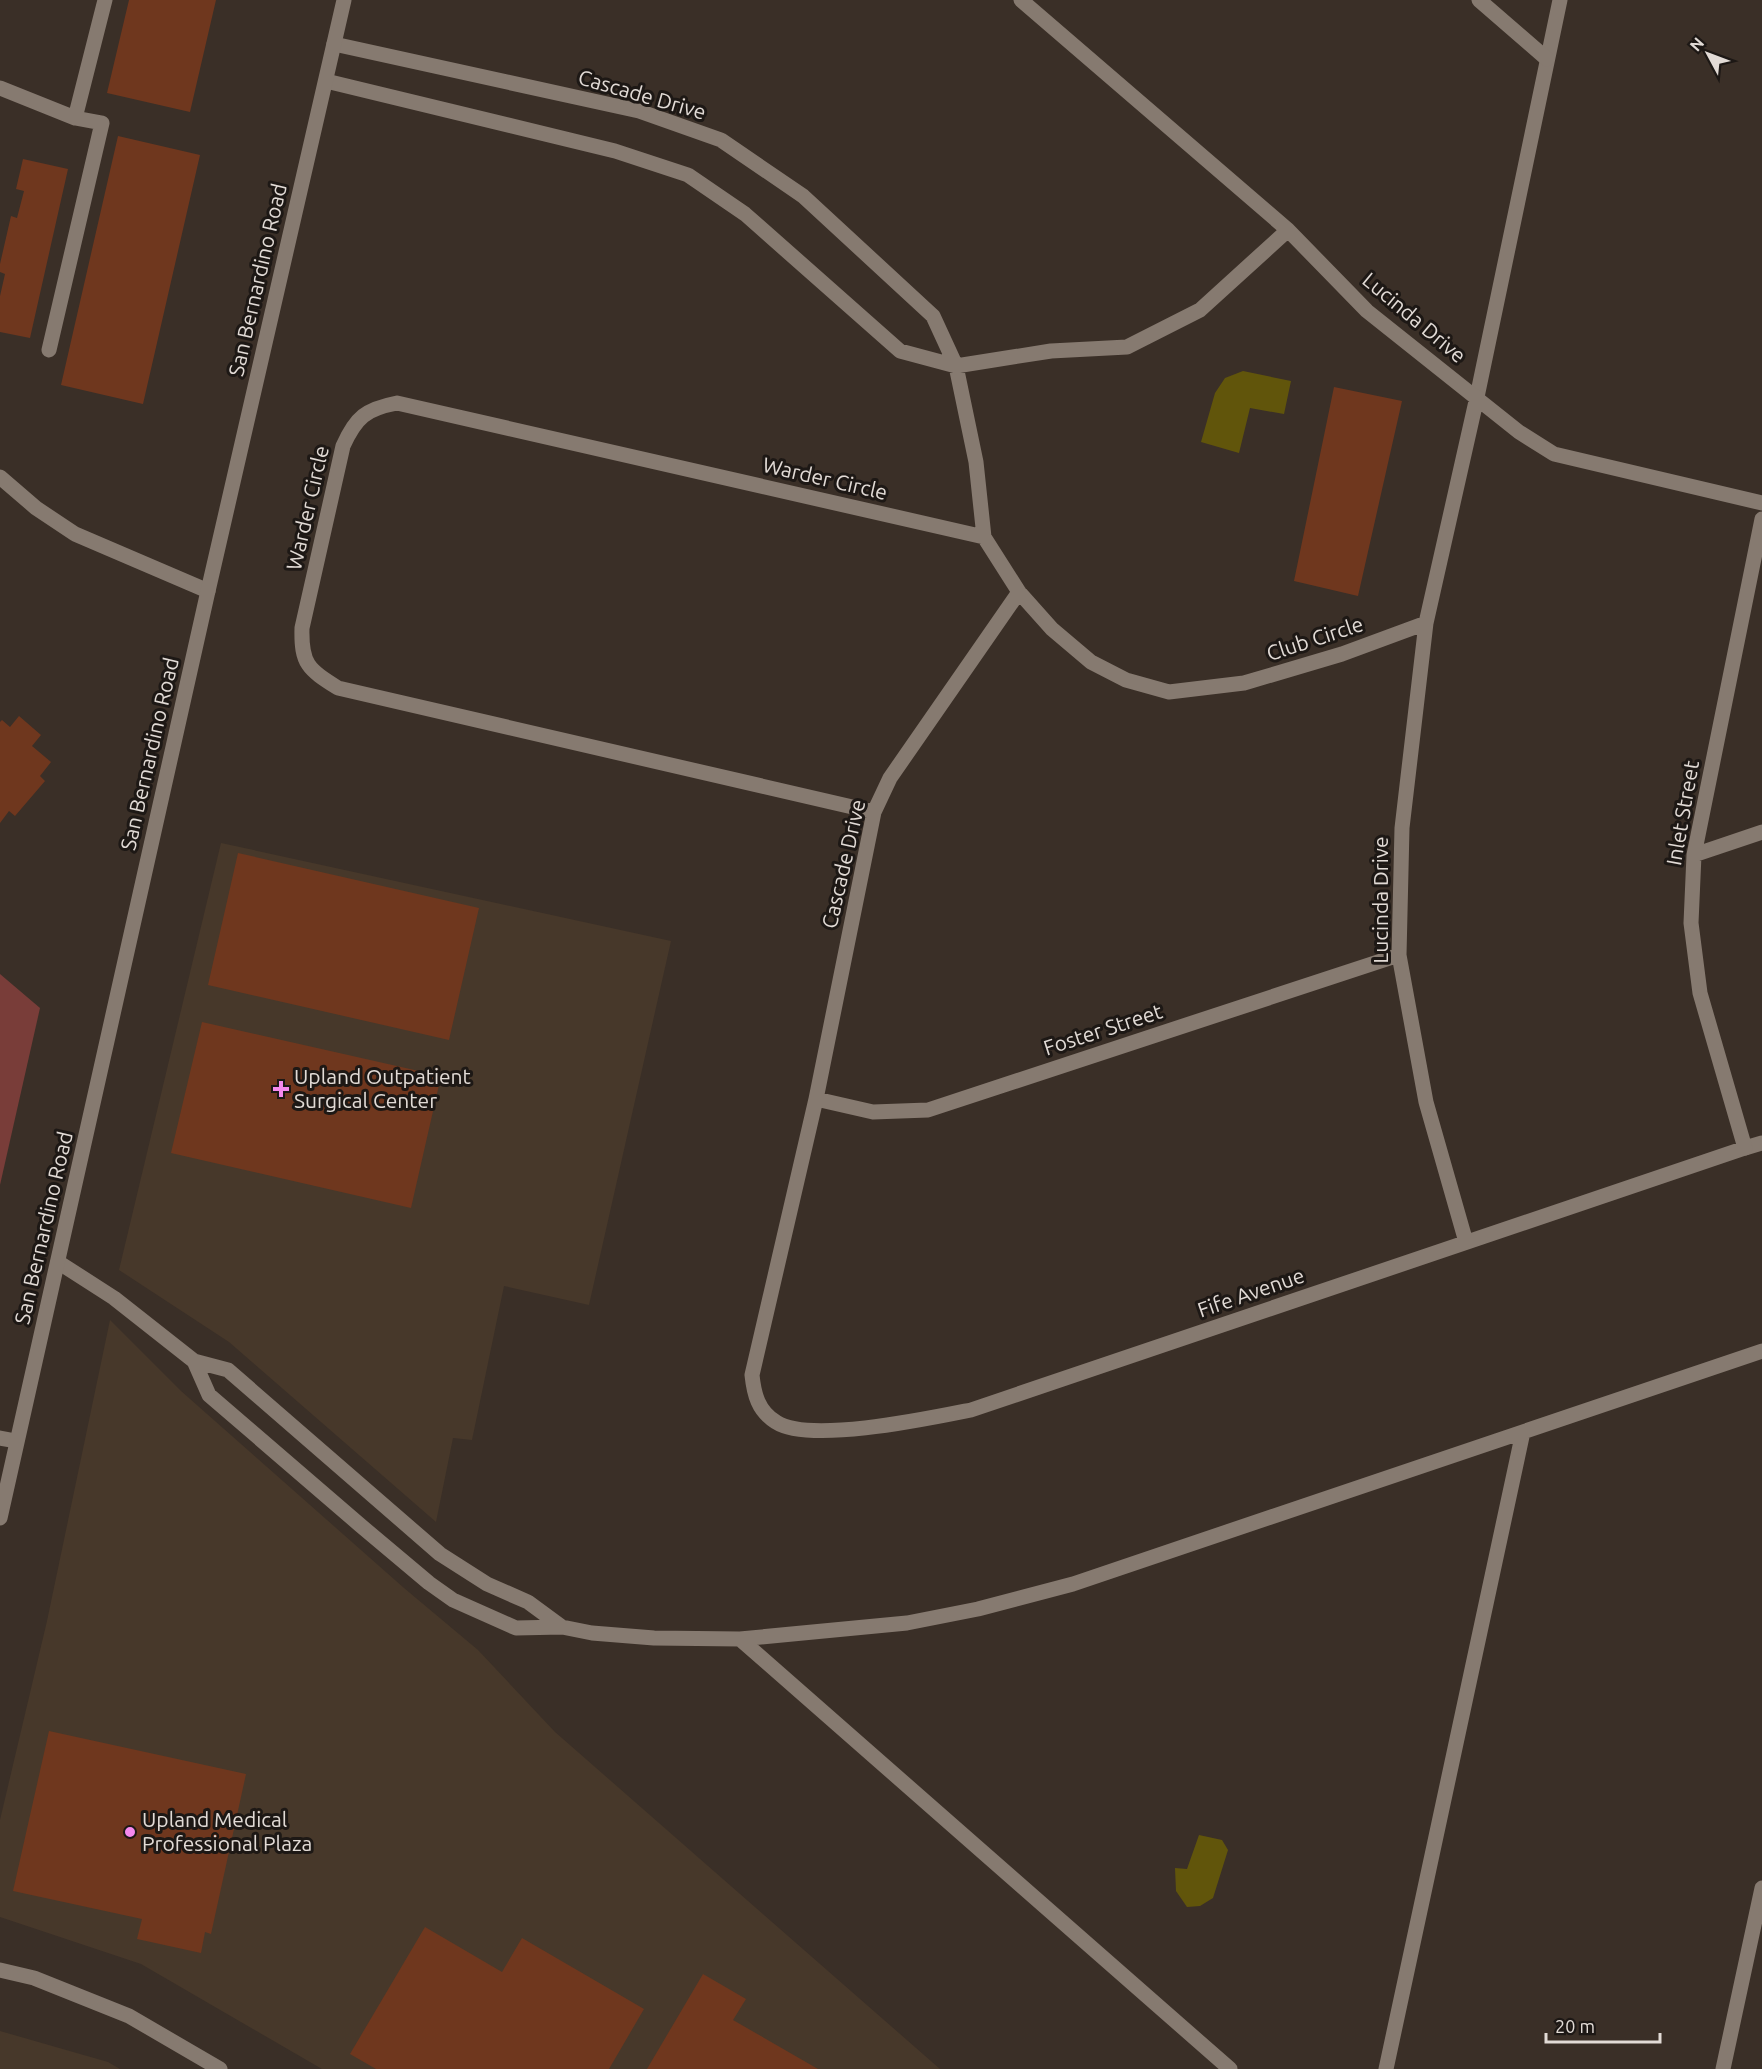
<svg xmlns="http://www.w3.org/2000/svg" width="1762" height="2069" viewBox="0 0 1762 2069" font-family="Ubuntu,sans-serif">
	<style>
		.built { fill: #47382a }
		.green { fill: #793d39 }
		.water { fill: #61550b }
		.building { fill: #6f371e }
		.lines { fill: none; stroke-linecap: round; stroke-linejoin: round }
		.service { stroke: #867a70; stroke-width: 15 }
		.minor { stroke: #867a70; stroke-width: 15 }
		.tertiary { stroke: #867a70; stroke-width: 15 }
		.poi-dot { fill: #f589ee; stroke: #1d1815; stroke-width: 2 }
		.labels { text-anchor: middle; stroke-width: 6; stroke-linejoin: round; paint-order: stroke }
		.street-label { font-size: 21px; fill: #e2dbd6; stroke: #1d1815 }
		.poi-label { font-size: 21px; fill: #e2dbd6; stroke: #1d1815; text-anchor: start }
	</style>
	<rect width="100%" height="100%" fill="#3a2f27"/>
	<path class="built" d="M221,843L671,941L589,1305L504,1286L472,1440L453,1438L436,1522L229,1342L119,1270Z
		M110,1320L181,1391L404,1588L478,1650L555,1732L940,2069H322L141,1964L0,1917V1820L47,1621Z
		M0,2031L108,2062L120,2069H0Z"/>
	<path class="green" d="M0,974L40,1008L0,1185Z"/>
	<path class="water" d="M1243,371L1291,381L1284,414L1250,408L1239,453L1201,442L1215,393L1225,378Z
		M1199,1835L1222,1840L1228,1850L1213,1898L1200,1906L1187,1907L1176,1891L1175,1868L1187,1869Z"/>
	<path class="building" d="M129,0H216L190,112L107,93Z
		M118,136L200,155L143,404L61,385Z
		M23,159L68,169L30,338L0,332V296L5,274L0,272V264L11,216L17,218L24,191L16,189Z
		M1334,387L1402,401L1358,596L1294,581Z
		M19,716L41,735L32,746L51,762L40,776L45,781L15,816L9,811L0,823V722L2,720L10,727Z
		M238,853L479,908L449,1040L208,985Z
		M202,1022L441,1076L411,1208L171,1153Z
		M49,1731L246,1774L211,1934L205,1932L201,1953L137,1939L142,1919L13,1891Z
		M425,1927L502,1972L522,1938L644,2009L609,2069H376L350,2054Z
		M703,1974L746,1999L733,2020L818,2069H647Z"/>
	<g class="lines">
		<path class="service" d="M0,88L75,118L105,0
			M49,350L102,123L75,118
			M1477,397L1560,0
			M0,477L36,508L75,534L208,591
			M1745,1148L1762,1143
			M0,1438L16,1441"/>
		<path class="minor" d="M1021,0L1288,230L1367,311L1519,432L1554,454L1762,503
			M1479,0L1547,59
			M334,44L639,111L721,140L803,196L933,316L956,366L976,462L984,537L1019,592L1052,629L1091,662L1126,680L1169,692L1244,683L1342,654L1426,623L1477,397
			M326,81L615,151L688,175L745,214L900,351L956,366L1051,351L1127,347L1200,310L1288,230
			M1019,592L890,778L874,812L816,1099L752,1375C754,1394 758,1411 776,1422C809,1444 931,1418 971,1410L1745,1148L1700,993L1691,923L1694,855L1762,519
			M1426,623L1402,828L1399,955L1426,1102L1466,1242
			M874,812L338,688C308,669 301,664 302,628L343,446C356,417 366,409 397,403L984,537
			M1694,855L1762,832
			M816,1099L873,1112L928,1110L1399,955
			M58,1262L114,1298L194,1361L228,1370L440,1554L487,1584L528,1602L562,1627
			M194,1361L209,1395L360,1525L429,1583L453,1600L516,1628L562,1627L592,1633L654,1638L740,1639L1230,2069
			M740,1639L907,1623L978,1609L1073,1584L1762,1351
			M0,1970L34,1978L129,2016L220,2069
			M1386,2069L1523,1432
			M1723,2069L1762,1888"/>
		<path class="tertiary" d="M0,1518L208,591L344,0"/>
	</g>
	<g class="poi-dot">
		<path d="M278 1080h6v6h6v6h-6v6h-6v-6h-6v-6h6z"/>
		<circle cx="130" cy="1832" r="6"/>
	</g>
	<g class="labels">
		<g class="street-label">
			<text transform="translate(642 95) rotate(16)" y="7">Cascade Drive</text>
			<text transform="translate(258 280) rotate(-77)" y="7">San Bernardino Road</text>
			<text transform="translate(1414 318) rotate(40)" y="7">Lucinda Drive</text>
			<text transform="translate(825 479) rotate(13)" y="7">Warder Circle</text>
			<text transform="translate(308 508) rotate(-77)" y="7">Warder Circle</text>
			<text transform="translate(1315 639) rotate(-18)" y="7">Club Circle</text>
			<text transform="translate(150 754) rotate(-77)" y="7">San Bernardino Road</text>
			<text transform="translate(1683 813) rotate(-80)" y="7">Inlet Street</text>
			<text transform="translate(844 864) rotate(-77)" y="7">Cascade Drive</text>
			<text transform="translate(1381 900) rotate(-90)" y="7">Lucinda Drive</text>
			<text transform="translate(1103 1030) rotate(-18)" y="7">Foster Street</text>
			<text transform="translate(44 1228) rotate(-77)" y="7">San Bernardino Road</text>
			<text transform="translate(1251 1293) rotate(-19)" y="7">Fife Avenue</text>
		</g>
		<g class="poi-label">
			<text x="294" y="1084">Upland Outpatient<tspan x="294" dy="24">Surgical Center</tspan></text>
			<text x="142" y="1827">Upland Medical<tspan x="142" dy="24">Professional Plaza</tspan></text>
		</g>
	</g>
	<g transform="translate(1708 54) rotate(311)" stroke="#1d1815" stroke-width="4.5" paint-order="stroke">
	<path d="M0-4.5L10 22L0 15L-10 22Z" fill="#e2dbd6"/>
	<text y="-9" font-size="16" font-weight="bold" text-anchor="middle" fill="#e2dbd6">N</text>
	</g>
	<path d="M1546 2033v9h114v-9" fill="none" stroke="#e2dbd6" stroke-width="3"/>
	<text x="1555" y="2033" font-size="18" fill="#e2dbd6" stroke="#1d1815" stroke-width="4.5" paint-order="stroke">20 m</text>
</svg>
